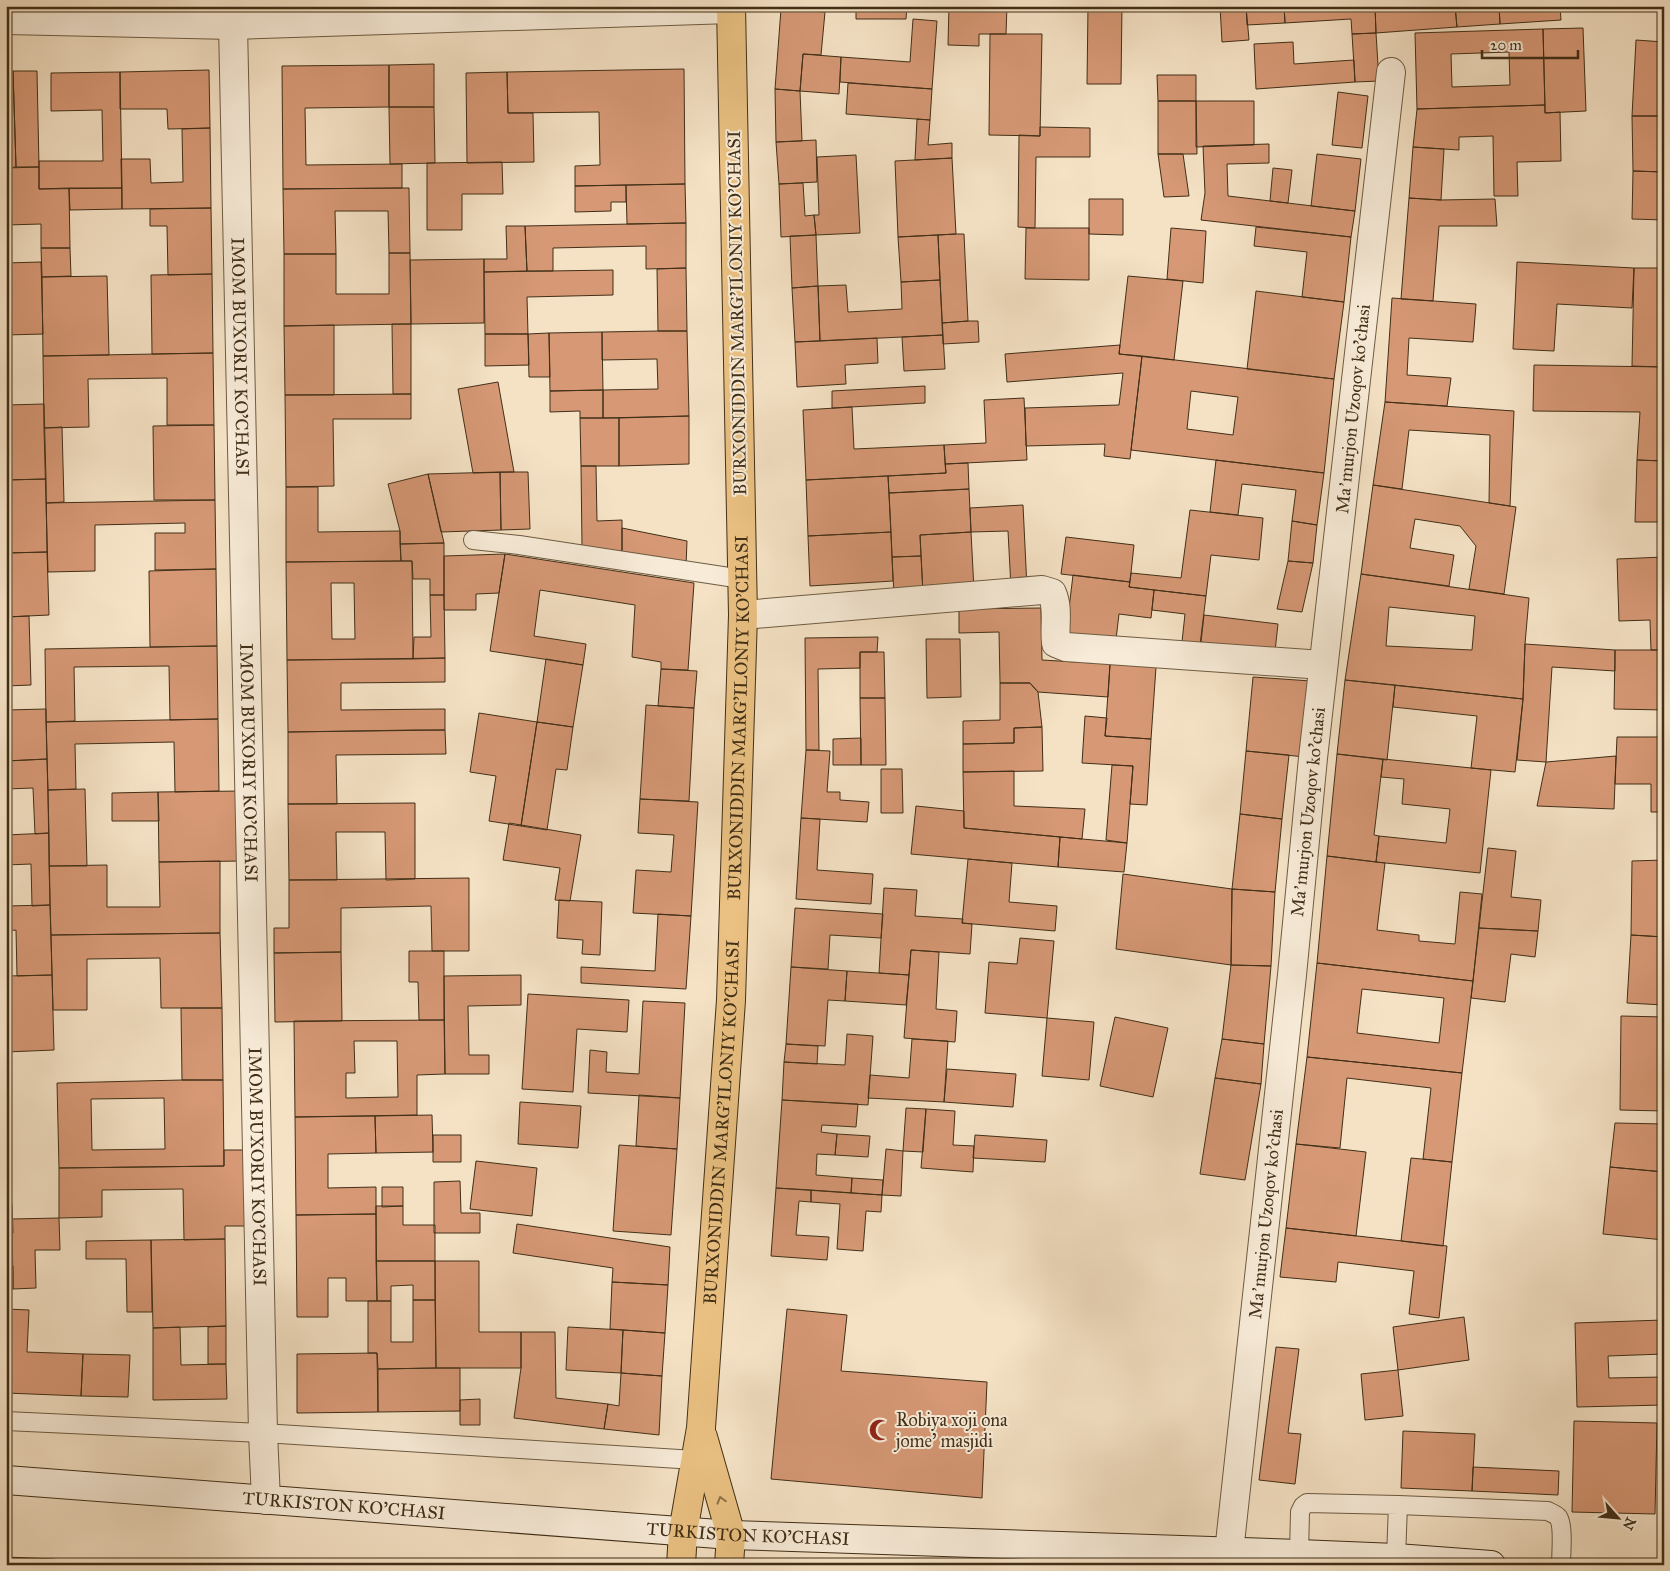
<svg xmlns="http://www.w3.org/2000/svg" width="1670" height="1571" viewBox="0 0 1670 1571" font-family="'IM FELL Great Primer',serif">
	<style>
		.building { fill: #d69875; stroke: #412f17; fill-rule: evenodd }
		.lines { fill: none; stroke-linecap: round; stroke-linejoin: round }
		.lane-casing { stroke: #6e5c42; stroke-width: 20 }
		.street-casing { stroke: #6e5c42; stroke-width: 30 }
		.secondary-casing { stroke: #412f17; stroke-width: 30 }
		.primary-casing { stroke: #412f17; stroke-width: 30 }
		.lane { stroke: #f8ecd9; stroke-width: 18 }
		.street { stroke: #f8ecd9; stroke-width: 28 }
		.secondary { stroke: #f8ecd9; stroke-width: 28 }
		.primary { stroke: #eac182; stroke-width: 28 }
		.oneway { stroke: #8d7147 }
		.labels { text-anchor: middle; stroke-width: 4; stroke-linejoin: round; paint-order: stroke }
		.street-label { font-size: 18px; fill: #412f17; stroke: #f8ecd9 }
		.poi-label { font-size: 18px; fill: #412f17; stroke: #f8ecd9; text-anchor: start }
	</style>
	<rect width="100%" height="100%" fill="#f5e2c5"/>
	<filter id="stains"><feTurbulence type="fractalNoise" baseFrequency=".004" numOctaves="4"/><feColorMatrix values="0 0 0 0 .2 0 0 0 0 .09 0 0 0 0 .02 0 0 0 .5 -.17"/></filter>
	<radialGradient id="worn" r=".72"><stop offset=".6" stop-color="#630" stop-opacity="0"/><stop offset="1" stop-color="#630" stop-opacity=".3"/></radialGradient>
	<path class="building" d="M782,6H825V12L781,9Z
		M856,6H907L906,19H856Z
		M949,6H1007L1006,34H979V46L948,45Z
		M1088,6H1122L1121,84H1087Z
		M1220,6H1246L1249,40L1222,42Z
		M1246,6H1284L1285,23L1247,25Z
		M1284,6H1375L1376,33L1352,34L1351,19L1285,23Z
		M1375,6H1455L1457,27L1376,33Z
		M1455,6H1499L1500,24L1457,27Z
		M1499,6H1560L1561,20L1500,24Z
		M781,9L825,12L821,55L803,54L800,91L775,89Z
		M913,19L937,21L932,89L840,82L841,57L910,62Z
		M1583,28L1586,111L1545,113L1543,29Z
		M1543,29L1545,105L1417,109L1415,33ZM1509,52L1510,85L1452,87L1451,54Z
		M1376,33L1379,81L1355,82L1352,34Z
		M990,34H1042L1040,136L989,135Z
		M1636,40L1664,42V116H1632Z
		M1293,42L1294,64L1354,60L1355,82L1256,89L1254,44Z
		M803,54L841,57L839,94L800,91Z
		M434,64V107H389V65Z
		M389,65V107L305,108L306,165L402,164V188L283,189L282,66Z
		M684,69L685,184L575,186V166L600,165L599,112L508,113L507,72Z
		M209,70L210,128L168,129L167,109H120V72Z
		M13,71L16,167L6,168V72Z
		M13,71H37L39,167H16Z
		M120,72L122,188L39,189V161H103L102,110L51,111V73Z
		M507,72L508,113H533L534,162L467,163L466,73Z
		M1157,75H1196V101H1158Z
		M848,83L932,89L930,120L846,114Z
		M775,89L800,91L802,141L776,142Z
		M1338,92L1368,96L1362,148L1332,145Z
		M1158,101H1196L1197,154H1158Z
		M1196,101H1254V145L1196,147Z
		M1545,105V113L1560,112L1561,161L1517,162L1518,196H1494L1493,136L1459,137V150L1413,147L1417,109Z
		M389,107H434L435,163L390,164Z
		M1632,116H1664V172L1633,171Z
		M917,119L930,120L928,145L952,143V158L915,160Z
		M1040,127L1090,128V157H1036L1035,228L1018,227L1019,135L1040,136Z
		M210,128L211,208L122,209L121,159H150L151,183L183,182L182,129Z
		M816,140L817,182L779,184L776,142Z
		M1269,144V163L1227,164L1228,196L1355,211L1351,237L1201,220L1205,193L1203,146Z
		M1413,147L1444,149L1441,200L1409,198Z
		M1158,154H1183L1189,196L1164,197Z
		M1317,154L1361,159L1355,211L1311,206Z
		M856,155L860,233L816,235L814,215H819L817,157Z
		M952,158L956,234L898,237L895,161Z
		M502,162L503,194H462V230H427V163Z
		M39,167V189L69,188L70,248H41V224L6,225V168Z
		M1273,168L1292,170L1288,203L1270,201Z
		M1633,171L1664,172V220L1632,219Z
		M803,183L805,216L814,215L816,235L781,237L779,184Z
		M685,184L686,223L627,224L626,185Z
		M626,185V202H611V211L575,212V186Z
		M69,188H122V209L70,210Z
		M402,188H409L410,253H389L388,211H335L336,254H284L283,189Z
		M1409,198L1441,200L1495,199L1497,226H1439L1433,301L1401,299Z
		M1089,199H1123V235L1089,234Z
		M211,208L212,274L168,275L167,226H150V209Z
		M686,223V268L646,269V246L553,248V271H527L525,226Z
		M506,226H525L527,271L484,272V259H507Z
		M1256,227L1351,237L1344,302L1302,297L1307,252L1254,246Z
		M1026,228H1089V280L1025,279Z
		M1171,228L1206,231L1203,283L1167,279Z
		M956,234H964L968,321L942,323L938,235Z
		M816,235L818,286L792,288L790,236Z
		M938,235L940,280L901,282L898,237Z
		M41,248H70L71,276L42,277Z
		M389,253H410L411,324L284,326V254H336V294H389Z
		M484,259V323L411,324L410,260Z
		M41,262L43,334L6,335V263Z
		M1517,262L1634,268L1632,308L1557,304L1554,351L1513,349Z
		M686,268L687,331H658L657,269Z
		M1634,268H1664V367L1632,366Z
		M613,270V295L527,297L528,334H485L484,272Z
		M212,274L213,353L152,354L151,275Z
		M107,276L109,355L43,356L42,277Z
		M1128,276L1183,281L1174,360L1119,354Z
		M940,280L943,335L820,341L818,286L846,285L848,312L902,309L901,282Z
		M818,286L820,341L795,342L792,288Z
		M1256,291L1344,302L1334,379L1247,369Z
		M1392,298L1476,304L1473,342L1409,338L1407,375L1451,378L1447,406L1385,402Z
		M968,321H978L979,342L943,344L942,323Z
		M392,324H411V394H393Z
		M334,325V395H285L284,326Z
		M658,331H687L689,416L603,418V390L658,389L657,359L602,360V332Z
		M602,332L603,390L550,391L549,333Z
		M549,333L550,377H529L528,334Z
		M485,334H528L529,365L485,366Z
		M943,335L945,369L904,371L902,337Z
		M877,338L878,363L845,365L846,384L797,387L795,342Z
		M1120,345L1119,354L1142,356L1130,459L1104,456L1105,444L1026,446L1025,408L1119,405L1123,373L1007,382L1005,354Z
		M213,353L214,425H167V378L88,379L89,427L44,428L43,356Z
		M1142,356L1334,379L1324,473L1131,450ZM1191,391L1238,397L1233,435L1187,429Z
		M1534,365L1664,367V461L1637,460L1640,412L1533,411Z
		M498,382L514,472L473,473L458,389Z
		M925,386V403L832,408V391Z
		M603,390V418H580V411L550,412V391Z
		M411,394V419H333L334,486L286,487L285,395Z
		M1024,398L1027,460L945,464L944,445L986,443L984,400Z
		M1385,402L1514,411L1510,506L1489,503L1490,435L1409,430L1402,489L1373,485Z
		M44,404L46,479L6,480V405Z
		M852,407L854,449L944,445L946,473L806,480L803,410Z
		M689,416V464L619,466V418Z
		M580,418H619V466H581Z
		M214,425L215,500H154L153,426Z
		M62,427L64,502L46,503L44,428Z
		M1216,460L1324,473L1317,525L1292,521L1296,490L1242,484L1238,515L1210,512Z
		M1637,460L1664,461V522H1635Z
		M968,463L969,489L889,493L888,476L946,473L945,464Z
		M581,466H596L597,521L622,520V555L582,546Z
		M500,472L501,530L441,532L428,474Z
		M500,472H528L530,529L501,530Z
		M428,474L444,543L400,544V531L388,484Z
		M888,476L891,532L808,536L806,480Z
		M46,479L47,552L6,553V480Z
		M1373,485L1516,507L1504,594L1469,589L1476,546L1460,526L1415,519L1410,548L1454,555L1449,586L1361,574Z
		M286,487H318V532L400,531L401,561L286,562Z
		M969,489L971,532L920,535L921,556L892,557L889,493Z
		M215,500L216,569L155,570V533H185V523L95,525V571L48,572L46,503Z
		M1023,505L1027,588H1011L1008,531L971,532L970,508Z
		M1190,510L1263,518L1259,560L1211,555L1206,596L1129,587L1131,573L1181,578Z
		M1292,521L1317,525L1313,563L1288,561Z
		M622,528L687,541L686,567L622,555Z
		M891,532L893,581L810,586L808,536Z
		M971,532L974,590L923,593L920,535Z
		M1066,537L1134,545L1130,582L1061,574Z
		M444,543V595H430V579H413L412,561H401L400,544Z
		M47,552L49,615L6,617V553Z
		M505,554L499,593L476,594V610H444V556Z
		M505,554L694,583L688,670L661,669V662L632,657L635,605L540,590L534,636L586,644L583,665L490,651Z
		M921,556L923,593L894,594L892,557Z
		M1664,557V650H1651L1650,620L1619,621L1617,559Z
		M401,561H412L413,659L287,660L286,562ZM331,583H354L355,639H332Z
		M1288,561L1313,563L1302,612L1277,609Z
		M216,569L217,646L150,647L149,571Z
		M1361,574L1529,598L1525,644L1523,699L1345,680ZM1389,607L1475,616L1472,650L1386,646Z
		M1073,575L1130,582L1129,587L1154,590L1151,618L1119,614L1115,648L1065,642Z
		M1154,590L1206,596L1199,653L1181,651L1185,614L1152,610Z
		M430,595H444L445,658L413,659L414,637H431Z
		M1041,608L1042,660L1110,664L1108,697L1038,692L1030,683H1000L999,632L959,633V609Z
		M1204,615L1278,624L1275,651L1201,642Z
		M29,616L31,685L6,686V617Z
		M878,637L877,652H860V668L818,669L819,750H806L805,638Z
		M926,639H960L961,697L927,698Z
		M1525,644L1615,650V671L1552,667L1546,762L1517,760L1523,699Z
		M217,646L218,719L170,720L169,666L74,667L75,721L46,722L45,649Z
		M1615,650H1664V710L1614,709Z
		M860,652H884L885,698H860Z
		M445,658V682L341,683V710L445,709V730L288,732L287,660Z
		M546,659L583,665L573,727L537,722Z
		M1110,664L1156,667L1151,739L1105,736Z
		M661,669L697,671L694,708L658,706Z
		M1253,677L1311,681L1305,757L1246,751Z
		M1345,680L1395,685L1387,760L1337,754Z
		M1000,683H1030L1038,692L1042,727L1014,728V743L963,744V721L1000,720Z
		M1395,685L1523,699L1515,772L1471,768L1477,716L1393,707Z
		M860,698H885L886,765H861Z
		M646,705L694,708L689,801L640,799Z
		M46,709L47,759L6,761V710Z
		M479,713L537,722L521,826L489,821L496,776L470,772Z
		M1085,716L1107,718L1105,736L1151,739L1147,805L1130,804L1133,766L1082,763Z
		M218,719L219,791L175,792L174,742L75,744L76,789L48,790L46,722Z
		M537,722L573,727L567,770L556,769L547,830L521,826Z
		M1042,727L1043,771L963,772V744L1014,743V728Z
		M414,730H445L446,754L336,755L337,804H288V732Z
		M1617,737H1664V812H1651V784H1615Z
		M861,738V765H833V739Z
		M806,750L830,751L827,792H840V800L869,802L867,822L801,818Z
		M1246,751L1289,755L1282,819L1240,814Z
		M1337,754L1383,759L1374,835L1379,836L1376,862L1327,856Z
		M1616,756L1614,809L1537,806L1546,762Z
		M47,759L49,833L35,834L33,788L6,789V761Z
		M1383,759L1491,770L1480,873L1376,862L1379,836L1446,843L1450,809L1402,804L1404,779L1381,777Z
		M1112,765L1133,766L1127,843L1106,840Z
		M881,769H902L903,813H881Z
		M1014,771V806L1085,809L1082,839L964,828L963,772Z
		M85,789L87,866H49L48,790Z
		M242,791L244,861L159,862L158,792Z
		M158,792L159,821H112V793Z
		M640,799L698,802L691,916L633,913L636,870L671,872L674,835L638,833Z
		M415,803V879L386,880L385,832H336L337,880H289L288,804Z
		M916,806L964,811V828L1060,837L1058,867L911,854Z
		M1240,814L1282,819L1275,892L1232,889Z
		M801,818L820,819L817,870L873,874L871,904L796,899Z
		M509,823L581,835L570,901L555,900L560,868L503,860Z
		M49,833L50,905L32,906L31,864L6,865V835Z
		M1060,837L1127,843L1124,872L1058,867Z
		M1488,848L1516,851L1511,897L1541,900L1538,931L1479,928Z
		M1327,856L1385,863L1377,930L1419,935V941L1455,944L1460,892L1482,894L1473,981L1317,963Z
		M968,859L1012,863L1009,902L1057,906L1055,931L962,923Z
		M1664,860V937L1631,935L1632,861Z
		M220,861V933L51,935L49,866L107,865V907H160L159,862Z
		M1123,874L1232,889L1231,965L1116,949Z
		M469,878V951H432L431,906L341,908V952L274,953V928H289V880Z
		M884,888L917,890L915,916L963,919L962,923L972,924L970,954L911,950L909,975L879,973Z
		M1232,889L1275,892L1271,966L1231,965Z
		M559,900L602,902L600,955L582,954L583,940L557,938Z
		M50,905L52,975L17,976L16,930L6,931V906Z
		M795,908L883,914L881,938L830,935L828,969L791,967Z
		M658,914L691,916L686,989L581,983V967L655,971Z
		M1479,928L1538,931L1535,957L1511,954L1505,1002L1471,998Z
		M220,933L222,1008H161L160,958L87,959V1010H53L51,935Z
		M1631,935L1664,937V1005L1627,1003Z
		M1020,938L1054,941L1047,1018L985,1013L989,962L1017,964Z
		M911,950L939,952L936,1009L957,1011L955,1042L904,1038Z
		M409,951H444V1020H419L418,982H409Z
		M341,952L342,1021L275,1022L274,953Z
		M1317,963L1473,981L1462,1073L1307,1057ZM1362,989L1444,998L1439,1043L1357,1033Z
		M1231,965L1271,966L1264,1044L1222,1039Z
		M791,967L847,971L845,1001L828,1000L825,1046L786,1044Z
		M847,971L909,975L906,1005L845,1001Z
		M52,975L54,1050L6,1052V976Z
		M521,975V1005L468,1006L469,1055H489V1074H445L444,976Z
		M528,994L629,1000L627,1032L577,1029L573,1092L522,1089Z
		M643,1001L685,1003L680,1098L588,1093L590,1050L607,1052L606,1072L639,1074Z
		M181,1008H222L223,1080H182Z
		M1621,1016L1664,1017V1111L1620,1110Z
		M1115,1017L1168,1028L1153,1097L1100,1086Z
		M1047,1018L1094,1022L1089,1080L1042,1076Z
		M444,1020L445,1074L417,1075V1115L295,1117L294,1021ZM354,1041H397L398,1097L346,1098V1073H355Z
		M847,1034L873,1036L868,1105L782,1100L784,1062L845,1065Z
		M912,1039L948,1041L944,1102L868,1098L870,1075L909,1078Z
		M1222,1039L1264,1044L1261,1084L1215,1078Z
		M786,1044L818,1046L817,1064L784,1062Z
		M1307,1057L1462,1073L1452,1162L1423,1159L1431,1088L1347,1078L1340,1148L1296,1144Z
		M947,1069L1016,1074L1013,1107L944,1102Z
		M1215,1078L1261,1084L1245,1180L1200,1174Z
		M182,1080H223L224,1166L59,1168L57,1083ZM164,1098L165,1149L92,1150L91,1099Z
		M639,1095L680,1098L677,1149L636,1146Z
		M782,1100L858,1104L856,1127L822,1125L821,1132L837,1134L835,1155L817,1154L816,1175L852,1178L851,1193L776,1188Z
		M520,1102L581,1106L578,1148L518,1144Z
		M906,1108L926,1109L923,1152L903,1151Z
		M926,1109L955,1111L953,1145L974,1146L973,1172L921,1168Z
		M432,1115L433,1152L376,1153L375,1116Z
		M375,1116L376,1153L328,1154V1188L376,1187V1214L296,1215L295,1117Z
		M1615,1123L1664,1124V1172L1610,1167Z
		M837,1134L870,1136L868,1157L835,1155Z
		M433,1135H461V1162H433Z
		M975,1135L1047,1140L1045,1162L973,1158Z
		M1296,1144L1366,1152L1356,1236L1286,1228Z
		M619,1145L677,1149L671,1235L613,1231Z
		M886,1149L903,1151L901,1196L882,1195Z
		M224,1150H248L249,1226H225V1239L184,1240L183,1189L102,1190V1217L59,1218V1168L224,1166Z
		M1411,1158L1452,1162L1443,1246L1401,1241Z
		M476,1161L537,1168L532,1216L470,1209Z
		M1610,1167L1664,1172V1240L1603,1234Z
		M852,1178L883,1180L882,1195L851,1193Z
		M460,1181L461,1213H480V1233H434V1182Z
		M382,1187H403V1206L382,1207Z
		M776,1188L811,1190V1202L799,1201L796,1235L829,1237L827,1260L771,1256Z
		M811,1190L882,1195L881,1212L866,1211L863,1251L837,1249L840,1204L811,1202Z
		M6,1204H12L13,1233H6Z
		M376,1206H403V1225H435V1261H376Z
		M376,1214L377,1301H346V1278H328V1317H297L296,1215Z
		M59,1218L60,1250H35L36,1288L13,1289L12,1219Z
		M517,1224L670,1247L668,1285L612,1282L613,1268L513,1253Z
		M1286,1228L1447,1246L1439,1318L1409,1314L1414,1271L1338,1262L1336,1282L1280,1277Z
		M225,1239L226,1326L153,1328L151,1240Z
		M151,1240L152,1312H127L126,1259H86V1241Z
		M376,1261H435V1300H413V1285L391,1286V1301H377Z
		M435,1261H479V1332H521V1368H436Z
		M6,1266H13V1289H6Z
		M612,1282L668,1285L665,1333L610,1329Z
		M413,1300H435L436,1368L378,1369L377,1353H368V1301H391V1342H413Z
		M6,1309L29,1310L27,1352L83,1354L81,1396L6,1393Z
		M787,1309L847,1315L841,1371L987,1382L982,1498L771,1479Z
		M1464,1317L1469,1360L1398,1370L1393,1327Z
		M1663,1320L1664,1354L1608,1356L1609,1378L1664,1377V1405L1577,1407L1575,1323Z
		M226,1326V1364H208V1327Z
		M180,1327L181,1365L226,1364L227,1399L153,1400V1328Z
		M568,1327L623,1330L621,1373L566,1370Z
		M623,1330L665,1333L662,1376L621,1373Z
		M521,1332H555L556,1398L608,1404L604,1429L514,1418L521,1368Z
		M1276,1347L1299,1349L1288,1433L1301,1434L1295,1484L1259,1480Z
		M377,1353L378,1412L297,1413V1354Z
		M83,1354L130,1355L128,1397L81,1396Z
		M436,1368H460V1411L378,1412V1369Z
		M1398,1370L1403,1416L1365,1420L1361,1374Z
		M621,1373L662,1376L659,1435L604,1429L608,1404L619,1406Z
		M480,1399V1425H460V1400Z
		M1574,1421L1657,1423L1655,1514L1572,1512Z
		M1403,1431L1475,1434L1472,1491L1401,1488Z
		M1473,1467L1559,1471L1558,1495L1472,1491Z
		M6,1557L55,1559L54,1565H6Z
		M120,1561L168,1565H119Z"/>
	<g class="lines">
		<g class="lane-casing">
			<path id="lane" d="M473,540L519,545L742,579
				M6,1421L263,1433L695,1460
				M1299,1554L1300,1512L1303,1506L1307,1503L1398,1505
				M1396,1558L1398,1505L1548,1511C1551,1513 1555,1514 1558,1517C1564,1525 1561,1554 1561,1565"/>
		</g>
		<g class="street-casing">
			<g id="street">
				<path d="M6,20L233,25L731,9"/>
				<path id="s1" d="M233,25L263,1433L266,1500"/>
				<path d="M743,615L1042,590L1052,593C1059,609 1054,626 1056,643L1066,647L1323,665"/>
				<path d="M1229,1552L1292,975L1313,758L1391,72"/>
			</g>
		</g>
		<g class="secondary-casing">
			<g id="secondary">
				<path id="s2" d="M6,1480L731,1535L1299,1554L1396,1558L1491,1565"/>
			</g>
		</g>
		<g class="primary-casing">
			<g id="primary">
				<path d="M703,1437L731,1535L729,1565"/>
				<path id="s3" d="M681,1565L683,1532L701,1428L731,1000L743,615L731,6"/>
			</g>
		</g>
		<use href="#lane" class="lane"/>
		<use href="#street" class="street"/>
		<use href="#secondary" class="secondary"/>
		<use href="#primary" class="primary"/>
	</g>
	<defs><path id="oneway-chevron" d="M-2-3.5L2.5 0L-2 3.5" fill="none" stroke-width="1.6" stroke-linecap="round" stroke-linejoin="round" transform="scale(1.25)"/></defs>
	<use class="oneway" href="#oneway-chevron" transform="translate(721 1500) rotate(-106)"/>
	<defs>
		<g id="mosque-bare" transform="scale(1.725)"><path d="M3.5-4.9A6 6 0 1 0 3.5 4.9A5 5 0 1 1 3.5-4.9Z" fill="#8f2418" stroke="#f8ecd9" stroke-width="2.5" paint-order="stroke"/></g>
	</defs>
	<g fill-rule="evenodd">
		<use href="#mosque-bare" x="880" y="1430"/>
	</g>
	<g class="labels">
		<g class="street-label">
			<text transform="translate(737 313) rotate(-91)" y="6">BURXONIDDIN MARG’ILONIY KO’CHASI</text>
			<text dy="6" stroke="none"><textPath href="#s1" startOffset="332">IMOM BUXORIY KO'CHASI</textPath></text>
			<text transform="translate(1353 409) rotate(-84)" y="6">Maʼmurjon Uzoqov ko'chasi</text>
			<text dy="6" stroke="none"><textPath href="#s3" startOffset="850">BURXONIDDIN MARG’ILONIY KO’CHASI</textPath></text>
			<text dy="6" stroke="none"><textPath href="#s1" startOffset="738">IMOM BUXORIY KO'CHASI</textPath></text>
			<text transform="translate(1308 812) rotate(-84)" y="6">Maʼmurjon Uzoqov ko'chasi</text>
			<text dy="6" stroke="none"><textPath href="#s3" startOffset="445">BURXONIDDIN MARG’ILONIY KO’CHASI</textPath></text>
			<text dy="6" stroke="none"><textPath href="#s1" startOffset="1142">IMOM BUXORIY KO'CHASI</textPath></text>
			<text transform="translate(1266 1214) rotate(-84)" y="6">Maʼmurjon Uzoqov ko'chasi</text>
			<text dy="6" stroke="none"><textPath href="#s2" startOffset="339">TURKISTON KO’CHASI</textPath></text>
			<text dy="6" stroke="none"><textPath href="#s2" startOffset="744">TURKISTON KO’CHASI</textPath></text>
		</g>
		<g class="poi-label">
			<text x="896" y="1426">Robiya xoji ona<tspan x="896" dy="21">jome' masjidi</tspan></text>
		</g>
	</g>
	<rect width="1670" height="1571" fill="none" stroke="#f5e2c5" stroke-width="25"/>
	<rect x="8" y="8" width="1655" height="1556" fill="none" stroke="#412f17" stroke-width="2.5"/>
	<rect x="12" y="12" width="1645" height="1546" fill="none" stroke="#412f17"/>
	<g transform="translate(1618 1518) rotate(117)" stroke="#f8ecd9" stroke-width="4" paint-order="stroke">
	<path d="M0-4L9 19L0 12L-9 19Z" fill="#412f17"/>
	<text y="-8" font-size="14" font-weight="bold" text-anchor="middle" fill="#412f17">N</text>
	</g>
	<path d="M1482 50v8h96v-8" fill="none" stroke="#412f17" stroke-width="2.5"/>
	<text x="1490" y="50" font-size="15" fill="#412f17" stroke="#f8ecd9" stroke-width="4" paint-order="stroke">20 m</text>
	<rect width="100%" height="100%" filter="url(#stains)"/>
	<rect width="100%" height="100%" fill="url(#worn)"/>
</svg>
